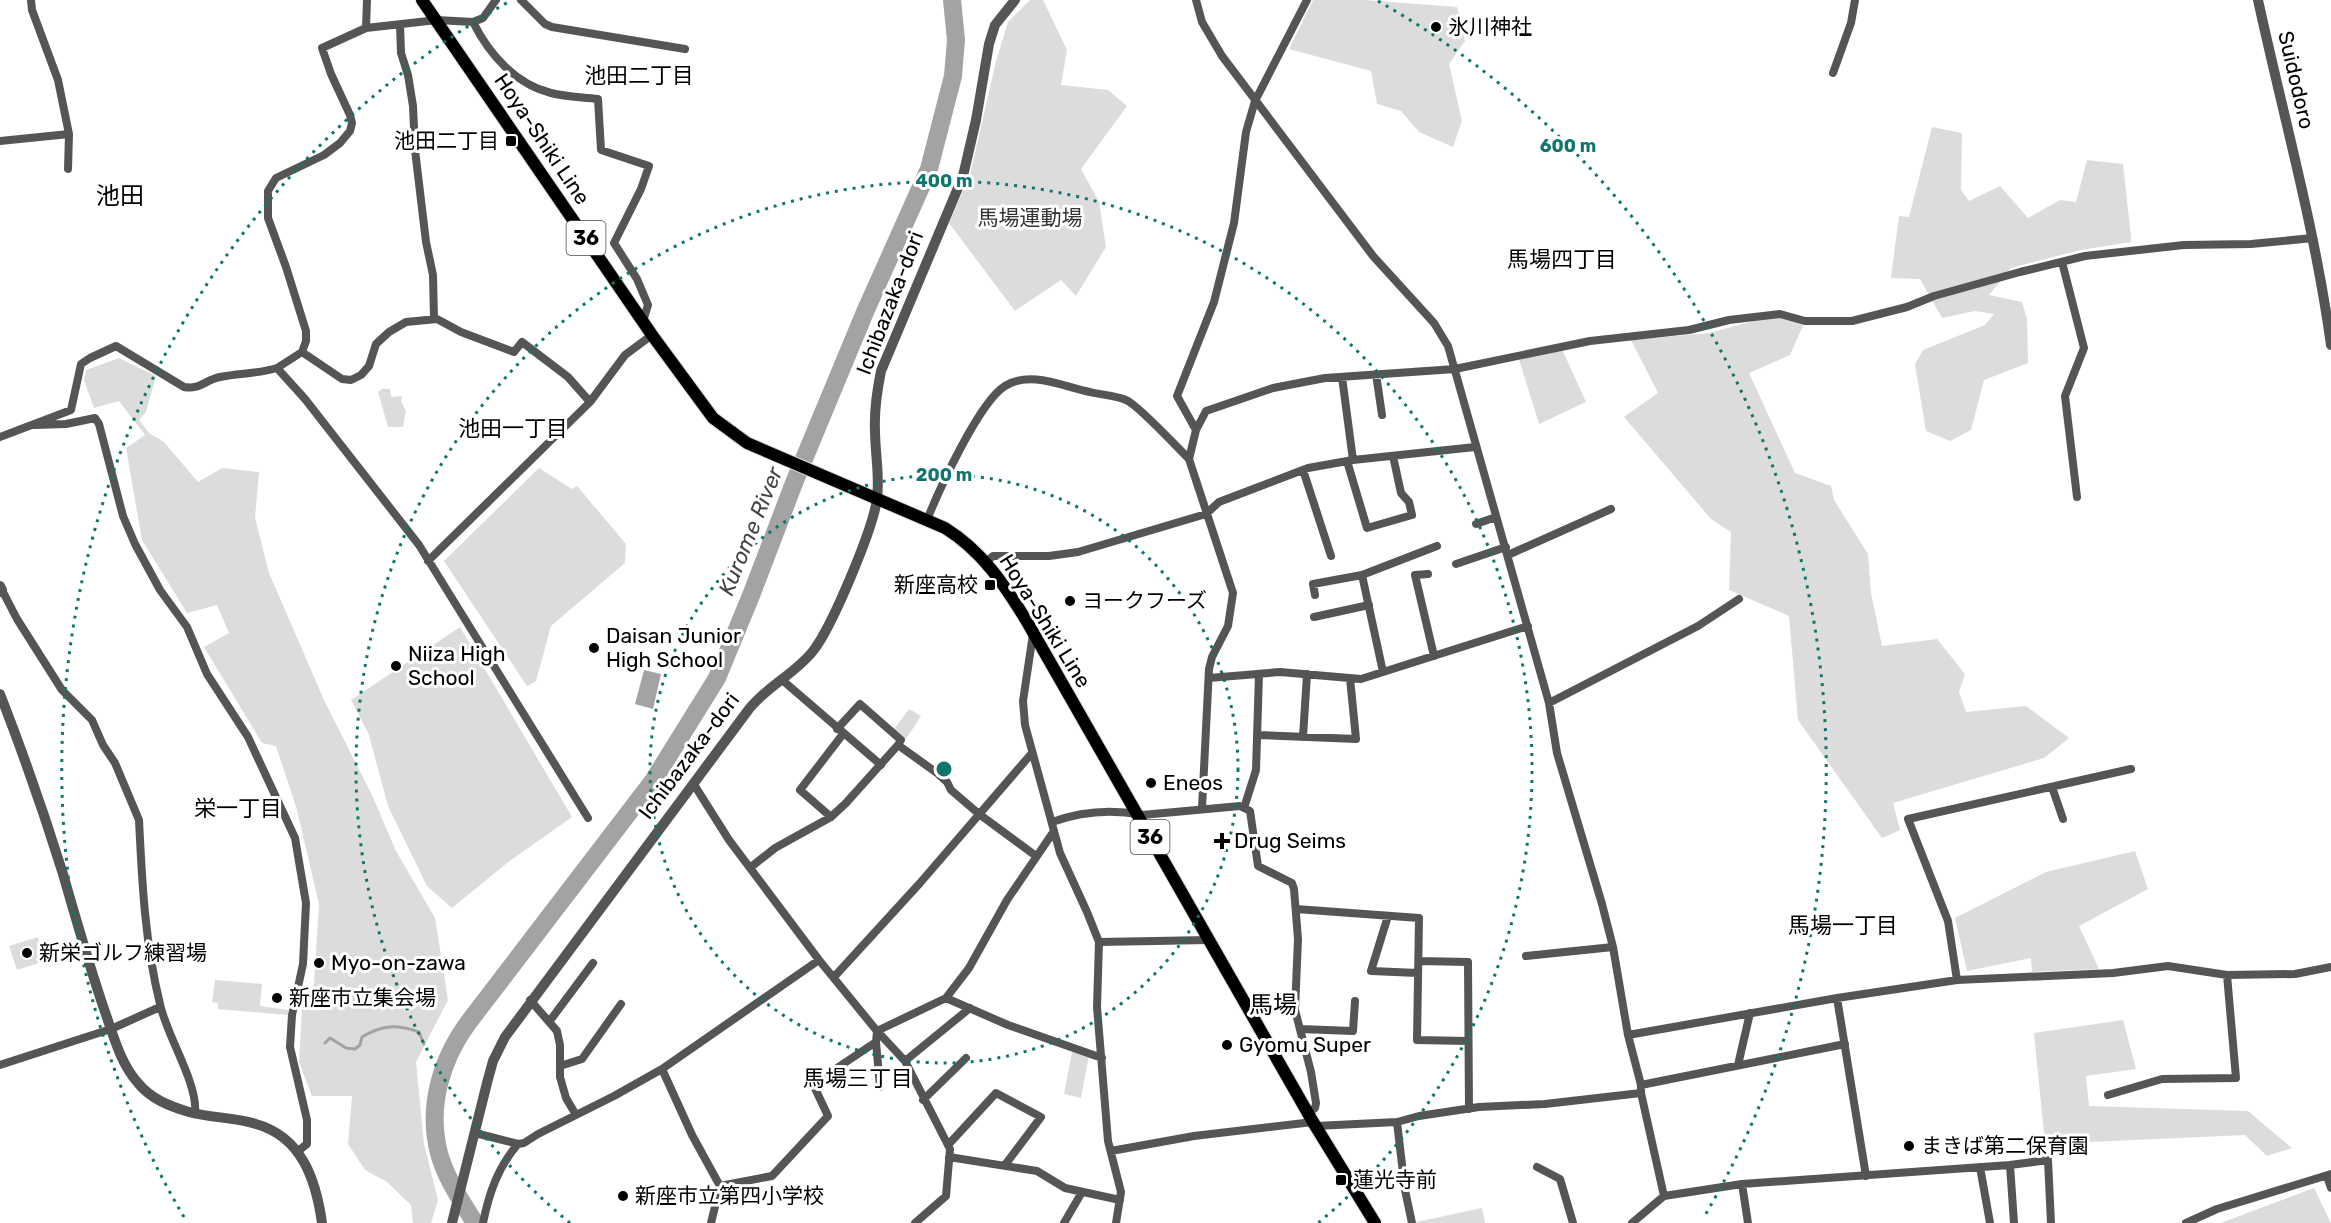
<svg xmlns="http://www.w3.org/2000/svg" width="2331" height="1223" viewBox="0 0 2331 1223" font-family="Rubik,'Noto Sans JP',sans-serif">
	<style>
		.green { fill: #dcdcdc }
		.water { fill: #a3a3a3 }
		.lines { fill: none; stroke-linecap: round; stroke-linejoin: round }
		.stream { stroke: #a3a3a3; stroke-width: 3 }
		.river { stroke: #a3a3a3; stroke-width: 18 }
		.primary-casing { stroke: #dbdbdb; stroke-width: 14 }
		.minor { stroke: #555; stroke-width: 8 }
		.tertiary { stroke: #555; stroke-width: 10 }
		.primary { stroke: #000; stroke-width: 12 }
		.ring { fill: none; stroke: #0f766e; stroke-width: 3; stroke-dasharray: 3 6 }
		.poi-dot { fill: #000; stroke: #fff; stroke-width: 2 }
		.labels { text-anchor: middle; stroke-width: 6; stroke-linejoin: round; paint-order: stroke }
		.shield { fill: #fff; stroke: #4c4c4c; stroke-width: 1.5 }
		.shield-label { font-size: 20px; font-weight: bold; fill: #000 }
		.poi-label { font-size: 21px; fill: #000; stroke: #fff; text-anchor: start }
		.street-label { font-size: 21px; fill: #000; stroke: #fff }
		.park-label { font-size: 21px; fill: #333; stroke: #fff }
		.neighbourhood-label { font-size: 22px; fill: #000; stroke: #fff }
		.water-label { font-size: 22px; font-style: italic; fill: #444; stroke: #fff }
		.quarter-label { font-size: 24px; fill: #000; stroke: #fff }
		.centre { fill: #0f766e; stroke: #fff; stroke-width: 3 }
		.ring-label { font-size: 18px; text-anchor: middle; font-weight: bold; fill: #0f766e; stroke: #fff; stroke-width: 6; stroke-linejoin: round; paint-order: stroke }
	</style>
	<rect width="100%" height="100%" fill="#fff"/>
	<path class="green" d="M1030,0H1043L1067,50L1061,85L1108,90L1127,106L1081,169L1099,202L1106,247L1076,296L1061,280L1015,311L949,223L970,175L996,61L1008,22Z
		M1313,0H1365L1457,7L1465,41L1449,64L1462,121L1453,147L1419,132L1401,111L1377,104L1371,71L1289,49Z
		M1932,127L1962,133L1961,190L1969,201L2000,186L2028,218L2060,200L2076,202L2087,160L2123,164L2131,237V242L2081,250L2011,268L1989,295L2022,302L2027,319L2028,363L1984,380L1971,430L1950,441L1926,431L1915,364L1923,350L1985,325L1994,314L1975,311L1942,318L1920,279L1891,278L1899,216L1909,217Z
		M1780,314L1805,321L1790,355L1749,373L1795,473L1831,486L1834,500L1868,554L1871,593L1882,646L1937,639L1965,674L1959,692L1966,712L2026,706L2069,738L2044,758L1893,803L1900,830L1882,838L1798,720L1789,616L1729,590L1731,532L1711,519L1624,417L1658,393L1631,340L1709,333Z
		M1561,347L1586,402L1539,424L1518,356Z
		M119,358L156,376L146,412L139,420L149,433L164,442L198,482L222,468L259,472L255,518L269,573L324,700L372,795L396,851L435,918L448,1000L416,1062L424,1144L438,1200L431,1223H413L411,1205L387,1182L365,1170L348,1144L352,1096H312L299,1062L302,1009L314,984L319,904L297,810L276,746L262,743L204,647L229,633L217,605L187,613L142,540L126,448L145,435L119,401L94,408L84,380L86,370Z
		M382,389H390L391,397L402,396L401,401L406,411L403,427H388L378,392Z
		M539,468L572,489L577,486L626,544L625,563L551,626L536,681L527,686L444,561Z
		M460,627L572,817L507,863L452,908L427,886L388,806L369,735L351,700Z
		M909,709L921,716L906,739L894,729Z
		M2135,851L2148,889L2079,926L2099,969L2032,972L2031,958L1967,971L1955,918L2046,872Z
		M38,937L45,961L17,970L9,946Z
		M215,980L262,984L260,1006L288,1010V1015L218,1009V1003L212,1002Z
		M2123,1020L2136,1069L2086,1076L2089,1106L2248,1111L2292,1148L2267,1156L2245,1135L2045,1144L2034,1033Z
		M1072,1052L1089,1055L1081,1098L1064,1094Z
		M2314,1188L2331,1223H2221L2226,1221Z
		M1482,1208L1485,1223H1416V1222Z"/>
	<path class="water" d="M644,670L661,674L653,709L635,704Z"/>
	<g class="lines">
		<path class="stream" d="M325,1043L330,1038L346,1048L355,1049L360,1045L362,1037C382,1025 396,1024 419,1032L424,1044
			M443,1052L448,1055"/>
		<path class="river" d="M475,1223C462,1202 445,1177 439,1153C427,1107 441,1060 468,1023L653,781L717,678L752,593L794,483L865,312L929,169L953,76L956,40L952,0"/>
		<g class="primary-casing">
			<path id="primary" d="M422,0L652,335L713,418L747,443L945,528C982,551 1004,584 1026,620L1313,1122L1375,1223"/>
		</g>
		<path class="minor" d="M31,0L32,10L58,80L69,134L68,169
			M521,0L545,24L552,27L685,49
			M1196,0L1202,22L1222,56L1373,256L1434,323L1448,346L1549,703L1557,753L1602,904L1613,947L1628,1035L1641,1085V1093L1664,1196
			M473,22L483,18L496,0
			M400,25L401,53L408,75L413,106L415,150L426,242L433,275L434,319
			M366,28L367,0
			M1833,73L1851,23L1855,0
			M0,141L69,134
			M2062,262L2084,348L2065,396L2077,497
			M302,352L306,341V331L286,267L268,218V191L276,178L324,155L340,143L350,131L352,123L350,115L331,74L322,48L366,28L437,20L473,22C489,54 515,84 551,93C566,97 583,97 598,99L601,150L649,166L641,189L614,243L637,279L648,305L643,321
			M277,368L302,352L342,379L351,380L361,375L369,366L376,344L389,332L406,322L437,319L461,332L514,352L522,342L568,377L590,402
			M1376,374L1382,415
			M1342,377L1353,460
			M35,425L66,424L95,418L99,424L123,516L135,544L160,590L187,627L207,674L248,737L295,838L306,903L303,964L292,1015L290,1047L307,1120V1144L298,1151
			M1196,430L1177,396L1214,302L1234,223L1246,132L1255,101L1307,0
			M0,437L71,410L81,364L90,358L116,346L184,387C200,390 205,380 220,377C239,373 258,374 277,368L305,399L419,545L588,818
			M1347,461L1367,528L1412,515L1409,502L1401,493L1393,456
			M1303,470L1331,556
			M927,520C939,490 979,402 1005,386C1030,370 1064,387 1090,392C1101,395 1115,395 1126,400C1137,404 1178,448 1189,459
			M1476,524L1496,517
			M1508,555L1611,509
			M428,561L590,402L625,355L652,335
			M986,562L993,556H1049L1078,552L1206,514L1219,502L1308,468L1353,460L1475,447
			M1456,564L1506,547
			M1428,574L1415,575L1434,656
			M1362,575L1383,672
			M2,590L17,619L62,690L92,720L103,745L115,763L139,820C142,882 145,944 160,1004C167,1037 198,1083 195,1113
			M1315,595L1313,584L1362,575L1437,546
			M1314,617L1369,605
			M1033,634L1023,701L1025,725L1060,853L1087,912L1099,942L1097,1007L1108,1141L1121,1192L1116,1223
			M1209,678L1280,672L1361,679L1528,626
			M781,679L881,765
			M1549,703L1698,626L1739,599
			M837,729L860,704L901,740L898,745L937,773L947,782L951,790L979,814L1036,856
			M1257,735L1356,739L1350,678
			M1303,737L1307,674
			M693,783L729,840L819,960L877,1031L946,998L969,968L1007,900L1054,831
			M2052,787L2063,819
			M1202,808L1209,669L1212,657L1228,626L1233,593L1189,459L1196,430L1206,411L1273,388L1325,378L1455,369L1590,341L1689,330L1729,320L1780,314L1805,321H1852L1907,307L1934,296L2020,272L2085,256L2184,245L2251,244L2313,238
			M1244,808L1256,770L1259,674
			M831,817L800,790L843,734
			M1052,822C1080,812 1112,809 1142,815L1240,806L1250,811L1258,866L1292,883L1294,889L1298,939L1295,1010L1311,1072L1316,1103L1315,1108L1308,1114
			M751,867L775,848L831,817L846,803L898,745
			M1296,909L1419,918L1417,1040L1468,1041
			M1388,916L1371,971L1418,973
			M1099,942L1209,940
			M1526,956L1613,947
			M1419,961L1468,962L1469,1109
			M834,977L920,883L1032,753
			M1957,980L1948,921L1908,819L2131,769
			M946,998L1008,1025L1102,1058
			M1837,998L1866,1176
			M530,1000L557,1031L560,1045V1077L566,1098L576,1115
			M549,1022L593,963
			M1300,1029L1353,1031L1355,1001
			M877,1031L905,1061L950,1149L946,1196L915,1223
			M1628,1035L1837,998L1957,980L2113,973L2168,966L2227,975L2295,974L2331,967
			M876,1042L880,1087
			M905,1061L970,1008
			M0,1065L111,1029L160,1007
			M1738,1065L1750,1013
			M560,1066L582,1059L621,1004
			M662,1069L692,1135L720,1186L711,1223
			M1641,1085L1845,1044
			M2108,1095L2162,1079L2236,1078L2227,975
			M923,1100L966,1058
			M1397,1122L1405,1190L1412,1223
			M1316,1126L1397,1122L1419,1116L1479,1107L1545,1104L1641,1093
			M475,1133L518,1144L524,1143L538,1134L614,1096L662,1069L819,960
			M948,1145L996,1093L1041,1117L1005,1165
			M1111,1151L1194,1136L1313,1122
			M949,1157L1037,1171L1065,1188L1120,1200
			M2010,1165L2048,1160L2051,1223
			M1537,1167L1560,1179L1573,1223
			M1980,1167L1990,1223
			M2327,1176L2331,1188
			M1742,1184L1748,1223
			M720,1186L772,1176L828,1116L813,1084L876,1042L877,1031
			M483,1223C489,1193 498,1167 518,1144
			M1064,1223L1082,1192
			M1632,1223L1664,1196L1742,1184L2010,1165L2014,1223
			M2186,1223L2217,1209L2331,1174"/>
		<path class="tertiary" d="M2258,0C2283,115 2315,228 2331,345
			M0,586L2,590L0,592
			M0,694C23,753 44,813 63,874C76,919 89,965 104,1009C113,1034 120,1063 138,1083C151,1099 169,1106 189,1112C210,1118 234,1117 256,1124C302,1137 316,1180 322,1223
			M452,1223L487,1083L493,1061L505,1037L749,709C767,686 795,674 813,651C832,627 873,529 877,499C880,476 875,453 875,430C874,410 877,391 881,371L963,176L976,120L989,44L995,25L1015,0"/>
		<use href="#primary" class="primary"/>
	</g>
	<g class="ring">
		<circle cx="944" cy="769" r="294"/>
		<path d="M570 1223A588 588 0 1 1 1318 1223"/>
		<path d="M184 1217A882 882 0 0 1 510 1M1378 1A882 882 0 0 1 1704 1217"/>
	</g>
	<g class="poi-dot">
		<circle cx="1436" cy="27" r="6"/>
		<rect x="505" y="135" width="12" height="12" rx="3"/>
		<rect x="984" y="579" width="12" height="12" rx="3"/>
		<circle cx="1070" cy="601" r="6"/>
		<circle cx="594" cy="648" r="6"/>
		<circle cx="396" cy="666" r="6"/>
		<circle cx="1151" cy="783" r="6"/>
		<path d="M1219 832h6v6h6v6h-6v6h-6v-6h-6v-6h6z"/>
		<circle cx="27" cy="953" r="6"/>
		<circle cx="319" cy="963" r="6"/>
		<circle cx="277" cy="998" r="6"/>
		<circle cx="1227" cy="1045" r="6"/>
		<circle cx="1909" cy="1146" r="6"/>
		<rect x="1335" y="1174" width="12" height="12" rx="3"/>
		<circle cx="623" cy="1196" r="6"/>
	</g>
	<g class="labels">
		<g class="shield">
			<rect x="566.5" y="221" width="39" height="34" rx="4.5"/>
			<rect x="1130.5" y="820" width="39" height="34" rx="4.5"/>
		</g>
		<g class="shield-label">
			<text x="586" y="245">36</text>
			<text x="1150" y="844">36</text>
		</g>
		<g class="poi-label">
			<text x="1448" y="34">氷川神社</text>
			<text x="499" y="148" text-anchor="end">池田二丁目</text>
			<text x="978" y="592" text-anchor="end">新座高校</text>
			<text x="1082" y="608">ヨークフーズ</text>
			<text x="606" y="643">Daisan Junior<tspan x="606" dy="24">High School</tspan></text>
			<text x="408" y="661">Niiza High<tspan x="408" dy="24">School</tspan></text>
			<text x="1163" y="790">Eneos</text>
			<text x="1234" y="848">Drug Seims</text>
			<text x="39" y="960">新栄ゴルフ練習場</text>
			<text x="331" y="970">Myo-on-zawa</text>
			<text x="289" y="1005">新座市立集会場</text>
			<text x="1239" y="1052">Gyomu Super</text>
			<text x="1921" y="1153">まきば第二保育園</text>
			<text x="1353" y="1187">蓮光寺前</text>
			<text x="635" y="1203">新座市立第四小学校</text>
		</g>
		<g class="street-label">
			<text transform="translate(2296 80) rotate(77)" y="7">Suidodoro</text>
			<text transform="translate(542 139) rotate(56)" y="7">Hoya-Shiki Line</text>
			<text transform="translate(890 303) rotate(-69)" y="7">Ichibazaka-dori</text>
			<text transform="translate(1045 621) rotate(58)" y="7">Hoya-Shiki Line</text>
			<text transform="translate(689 756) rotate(-53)" y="7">Ichibazaka-dori</text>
		</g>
		<g class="park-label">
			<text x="1030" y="225">馬場運動場</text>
		</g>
		<g class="neighbourhood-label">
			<text x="639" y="83">池田二丁目</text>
			<text x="1562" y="267">馬場四丁目</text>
			<text x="513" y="436">池田一丁目</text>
			<text x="238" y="816">栄一丁目</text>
			<text x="1843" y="933">馬場一丁目</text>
			<text x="858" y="1086">馬場三丁目</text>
		</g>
		<g class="water-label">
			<text transform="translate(750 531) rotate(-68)" y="8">Kurome River</text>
		</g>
		<g class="quarter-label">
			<text x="120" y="204">池田</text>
			<text x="1273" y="1013">馬場</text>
		</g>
	</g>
	<circle cx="944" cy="769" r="9" class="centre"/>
	<g class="ring-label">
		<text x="1568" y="152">600 m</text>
		<text x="944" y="187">400 m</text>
		<text x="944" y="481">200 m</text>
	</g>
</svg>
